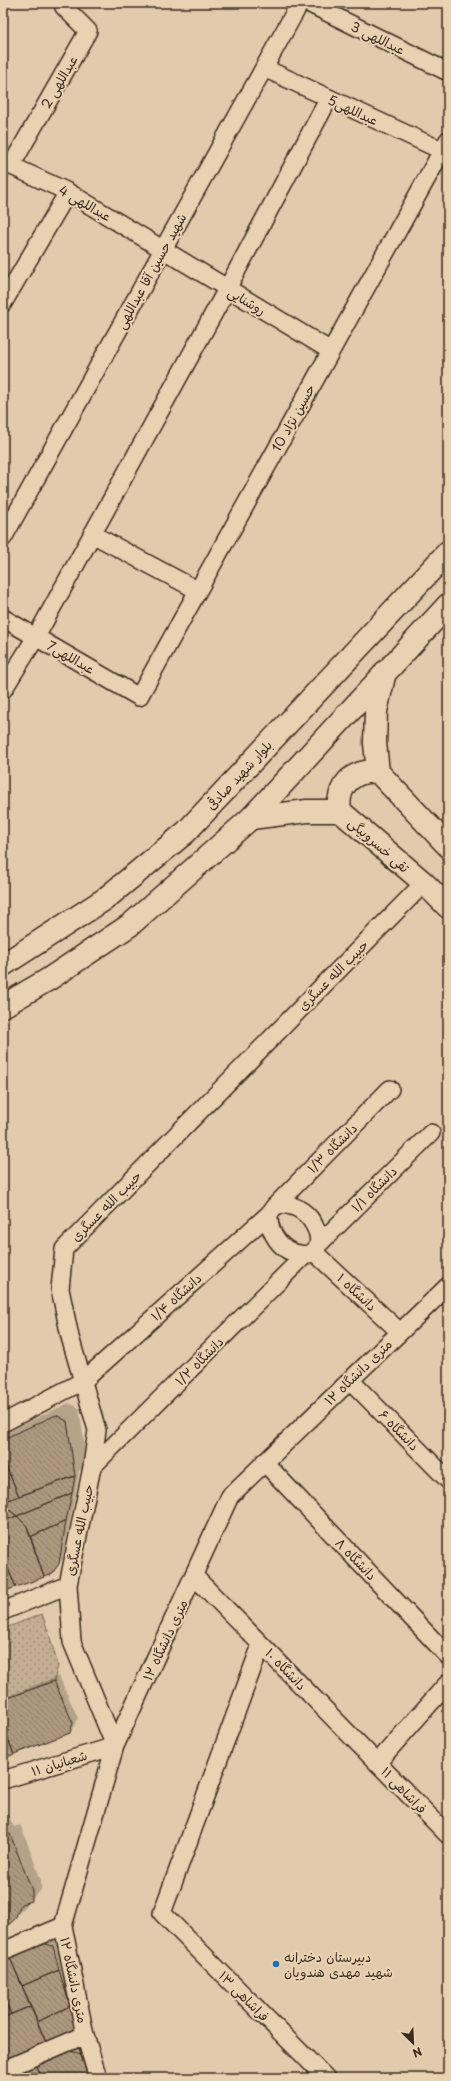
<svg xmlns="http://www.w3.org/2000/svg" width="451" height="2081" viewBox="0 0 451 2081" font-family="'Playpen Sans','Playpen Sans Arabic',sans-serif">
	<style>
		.park { fill: url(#park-dots); stroke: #7f6c58 }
		.shadow { fill: #0003 }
		.building { fill: url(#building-back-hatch); stroke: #3b2a1e }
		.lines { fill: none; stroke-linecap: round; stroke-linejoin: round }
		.street-casing { stroke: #3b2a1e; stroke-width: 20 }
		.secondary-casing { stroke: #3b2a1e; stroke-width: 25 }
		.primary-casing { stroke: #3b2a1e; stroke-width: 25 }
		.street { stroke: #e9d2b2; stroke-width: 17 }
		.secondary { stroke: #e9d2b2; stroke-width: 22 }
		.primary { stroke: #e9d2b2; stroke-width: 22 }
		.poi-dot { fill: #1f6fb2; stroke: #e9d2b2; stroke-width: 1.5 }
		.labels { text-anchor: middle; stroke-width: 4; stroke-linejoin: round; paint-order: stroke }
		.street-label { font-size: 13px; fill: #3b2a1e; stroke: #e9d2b2 }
		.poi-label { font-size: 13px; fill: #3b2a1e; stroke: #e9d2b2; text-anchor: start }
	</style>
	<defs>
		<pattern id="park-dots" width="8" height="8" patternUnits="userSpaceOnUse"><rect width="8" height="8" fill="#c3ae92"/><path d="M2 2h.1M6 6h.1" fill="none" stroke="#a08e77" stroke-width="1.8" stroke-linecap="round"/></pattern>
		<pattern id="building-back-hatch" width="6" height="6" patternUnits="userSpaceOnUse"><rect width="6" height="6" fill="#ae9980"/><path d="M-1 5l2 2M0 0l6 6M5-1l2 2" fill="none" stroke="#8f7d68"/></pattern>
	</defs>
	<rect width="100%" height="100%" fill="#e2cbac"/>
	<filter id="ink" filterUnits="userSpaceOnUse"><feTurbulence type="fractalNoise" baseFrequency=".025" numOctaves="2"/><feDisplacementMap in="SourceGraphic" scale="8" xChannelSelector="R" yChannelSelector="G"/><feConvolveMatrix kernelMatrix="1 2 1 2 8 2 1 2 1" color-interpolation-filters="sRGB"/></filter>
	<g filter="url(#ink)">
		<path class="park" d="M42,1614L49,1634L58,1666L54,1681L3,1700V1629Z"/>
		<path class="shadow" d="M69,1403L79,1408L87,1463L77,1473L79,1472L63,1558L51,1574L3,1591V1437L10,1430Z
			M59,1676L78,1718L75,1726L69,1732L3,1758V1698Z
			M8,1815L14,1827L20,1825L26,1839L41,1880V1890L31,1900L27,1901L24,1908L3,1928V1817Z
			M48,1939L58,1942L76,2028L71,2034L3,2062V1959Z
			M77,2047L86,2050L95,2078H4Z"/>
		<path class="building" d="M56,1415L67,1421L75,1476L19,1496L3,1459V1439Z
			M3,1459L19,1496L3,1502Z
			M75,1476L72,1493L17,1516L3,1505V1502Z
			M72,1493L66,1521L30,1537L27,1526L17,1516Z
			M3,1505L17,1516L3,1521Z
			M17,1516L27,1526L44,1577L16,1587L3,1558V1521Z
			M66,1521L59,1564L51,1575L44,1577L30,1537Z
			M3,1558L16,1587L3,1592Z
			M54,1681L73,1723L70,1733L14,1754L3,1727V1700Z
			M3,1727L14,1754L3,1759Z
			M3,1833L4,1836L10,1834L32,1890V1901L21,1904L15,1919L3,1930Z
			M42,1943L53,1946L59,1970L22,1986L10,1958Z
			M10,1958L31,2006L11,2014L3,1997V1961Z
			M59,1970L70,2006L37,2022L22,1986Z
			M3,1997L11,2014L3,2018Z
			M31,2006L47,2045L6,2061L3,2054V2018Z
			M70,2006L76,2027L71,2034L47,2045L37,2022Z
			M71,2051L81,2054L88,2078H41L36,2066Z
			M36,2066L41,2078H9Z"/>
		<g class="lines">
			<g class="street-casing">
				<path id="street" d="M308,3L448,72
					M264,68L443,151
					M3,162L68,192L331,351
					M11,166L88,31L64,7L66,3
					M3,303L68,192
					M92,534L197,590
					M3,538L300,3
					M3,618L139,697L448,140
					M3,690L36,637L227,289L329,98
					M281,1204C289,1205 296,1206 302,1211C312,1218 326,1240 314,1251C310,1255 305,1255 300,1254C281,1252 268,1232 269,1214L274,1207Z
					M274,1207L390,1089
					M318,1245L431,1133
					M314,1252L400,1332
					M350,1380L448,1480
					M3,1423L83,1381L269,1214
					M264,1462L448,1656
					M92,1467L305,1255
					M194,1576L448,1835
					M3,1611L68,1585
					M261,1645L162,1913L326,2078
					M115,1746L72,1642L68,1585L92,1467L97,1430L70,1337L60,1289L64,1249L424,883
					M377,1763L448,1683
					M3,1780L115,1746
					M3,1951L63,1926
					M3,2070L85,2035
					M98,2078L85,2035L63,1926L115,1746L230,1496L448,1286"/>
			</g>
			<g class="secondary-casing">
				<path id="secondary" d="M385,672L376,711L375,743L378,772L448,846
					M340,811C336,786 353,769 378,772
					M251,818L307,811H340L424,883L448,907"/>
			</g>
			<g class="primary-casing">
				<path id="primary" d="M3,965L105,899L186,832L448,552
					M3,1006L49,979L130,925L251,818L448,605"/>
			</g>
			<use href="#street" class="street"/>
			<use href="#secondary" class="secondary"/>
			<use href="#primary" class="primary"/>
		</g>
	</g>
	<circle class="poi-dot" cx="276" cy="1964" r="4"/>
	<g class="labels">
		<g class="street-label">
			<text transform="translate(378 38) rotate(26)" y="5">عبداللهی 3</text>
			<text transform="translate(59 82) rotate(-60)" y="5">عبداللهی 2</text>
			<text transform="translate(353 110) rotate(25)" y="5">عبداللهی5</text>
			<text transform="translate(85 203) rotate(30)" y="5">عبداللهی 4</text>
			<text transform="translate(151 271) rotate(-61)" y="5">شهید حسین آقا عبداللهی</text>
			<text transform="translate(247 301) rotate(31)" y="5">روشنایی</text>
			<text transform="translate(293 418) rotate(-61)" y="5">حسین نژاد 10</text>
			<text transform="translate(71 657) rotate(30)" y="5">عبداللهی7</text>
			<text transform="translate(239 775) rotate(-47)" y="5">بلوار شهید صادقی</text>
			<text transform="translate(379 845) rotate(41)" y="5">تقی خسروبیگی</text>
			<text transform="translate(333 975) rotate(-45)" y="5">حبیب الله عسگری</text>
			<text transform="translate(332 1148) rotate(-45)" y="5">دانشگاه ۱/۳</text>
			<text transform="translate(374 1189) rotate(-45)" y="5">دانشگاه ۱/۱</text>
			<text transform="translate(106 1206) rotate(-45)" y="5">حبیب الله عسگری</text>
			<text transform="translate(357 1292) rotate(43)" y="5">دانشگاه ۱</text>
			<text transform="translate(176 1297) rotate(-42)" y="5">دانشگاه ۱/۴</text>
			<text transform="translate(199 1361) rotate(-45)" y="5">دانشگاه ۱/۲</text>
			<text transform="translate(358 1372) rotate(-44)" y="5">۱۲ متری دانشگاه</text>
			<text transform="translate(399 1430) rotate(46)" y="5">دانشگاه ۶</text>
			<text transform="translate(79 1530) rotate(-78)" y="5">حبیب الله عسگری</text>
			<text transform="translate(356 1559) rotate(46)" y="5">دانشگاه ۸</text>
			<text transform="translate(165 1640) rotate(-65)" y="5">۱۲ متری دانشگاه</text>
			<text transform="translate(286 1669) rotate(46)" y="5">دانشگاه ۱۰</text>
			<text transform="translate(59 1763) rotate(-17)" y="5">شعبانیان ۱۱</text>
			<text transform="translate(404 1790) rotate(46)" y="5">فراشاهی ۱۱</text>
			<text transform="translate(74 1980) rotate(78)" y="5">۱۲ متری دانشگاه</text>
			<text transform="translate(244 1996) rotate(45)" y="5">فراشاهی ۱۳</text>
		</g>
		<g class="poi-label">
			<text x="284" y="1962">دبیرستان دخترانه<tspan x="284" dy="15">شهید مهدی هندویان</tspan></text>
		</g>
	</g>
	<rect width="451" height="2081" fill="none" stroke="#e9d2b2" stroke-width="16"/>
	<rect x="8" y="8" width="435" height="2065" fill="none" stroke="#3b2a1e" stroke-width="1.5" filter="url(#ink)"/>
	<g transform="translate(413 2043) rotate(156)" stroke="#e9d2b2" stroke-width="3" paint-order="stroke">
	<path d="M0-3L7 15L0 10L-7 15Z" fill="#3b2a1e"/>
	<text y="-6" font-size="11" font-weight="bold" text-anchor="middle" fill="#3b2a1e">N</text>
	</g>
</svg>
